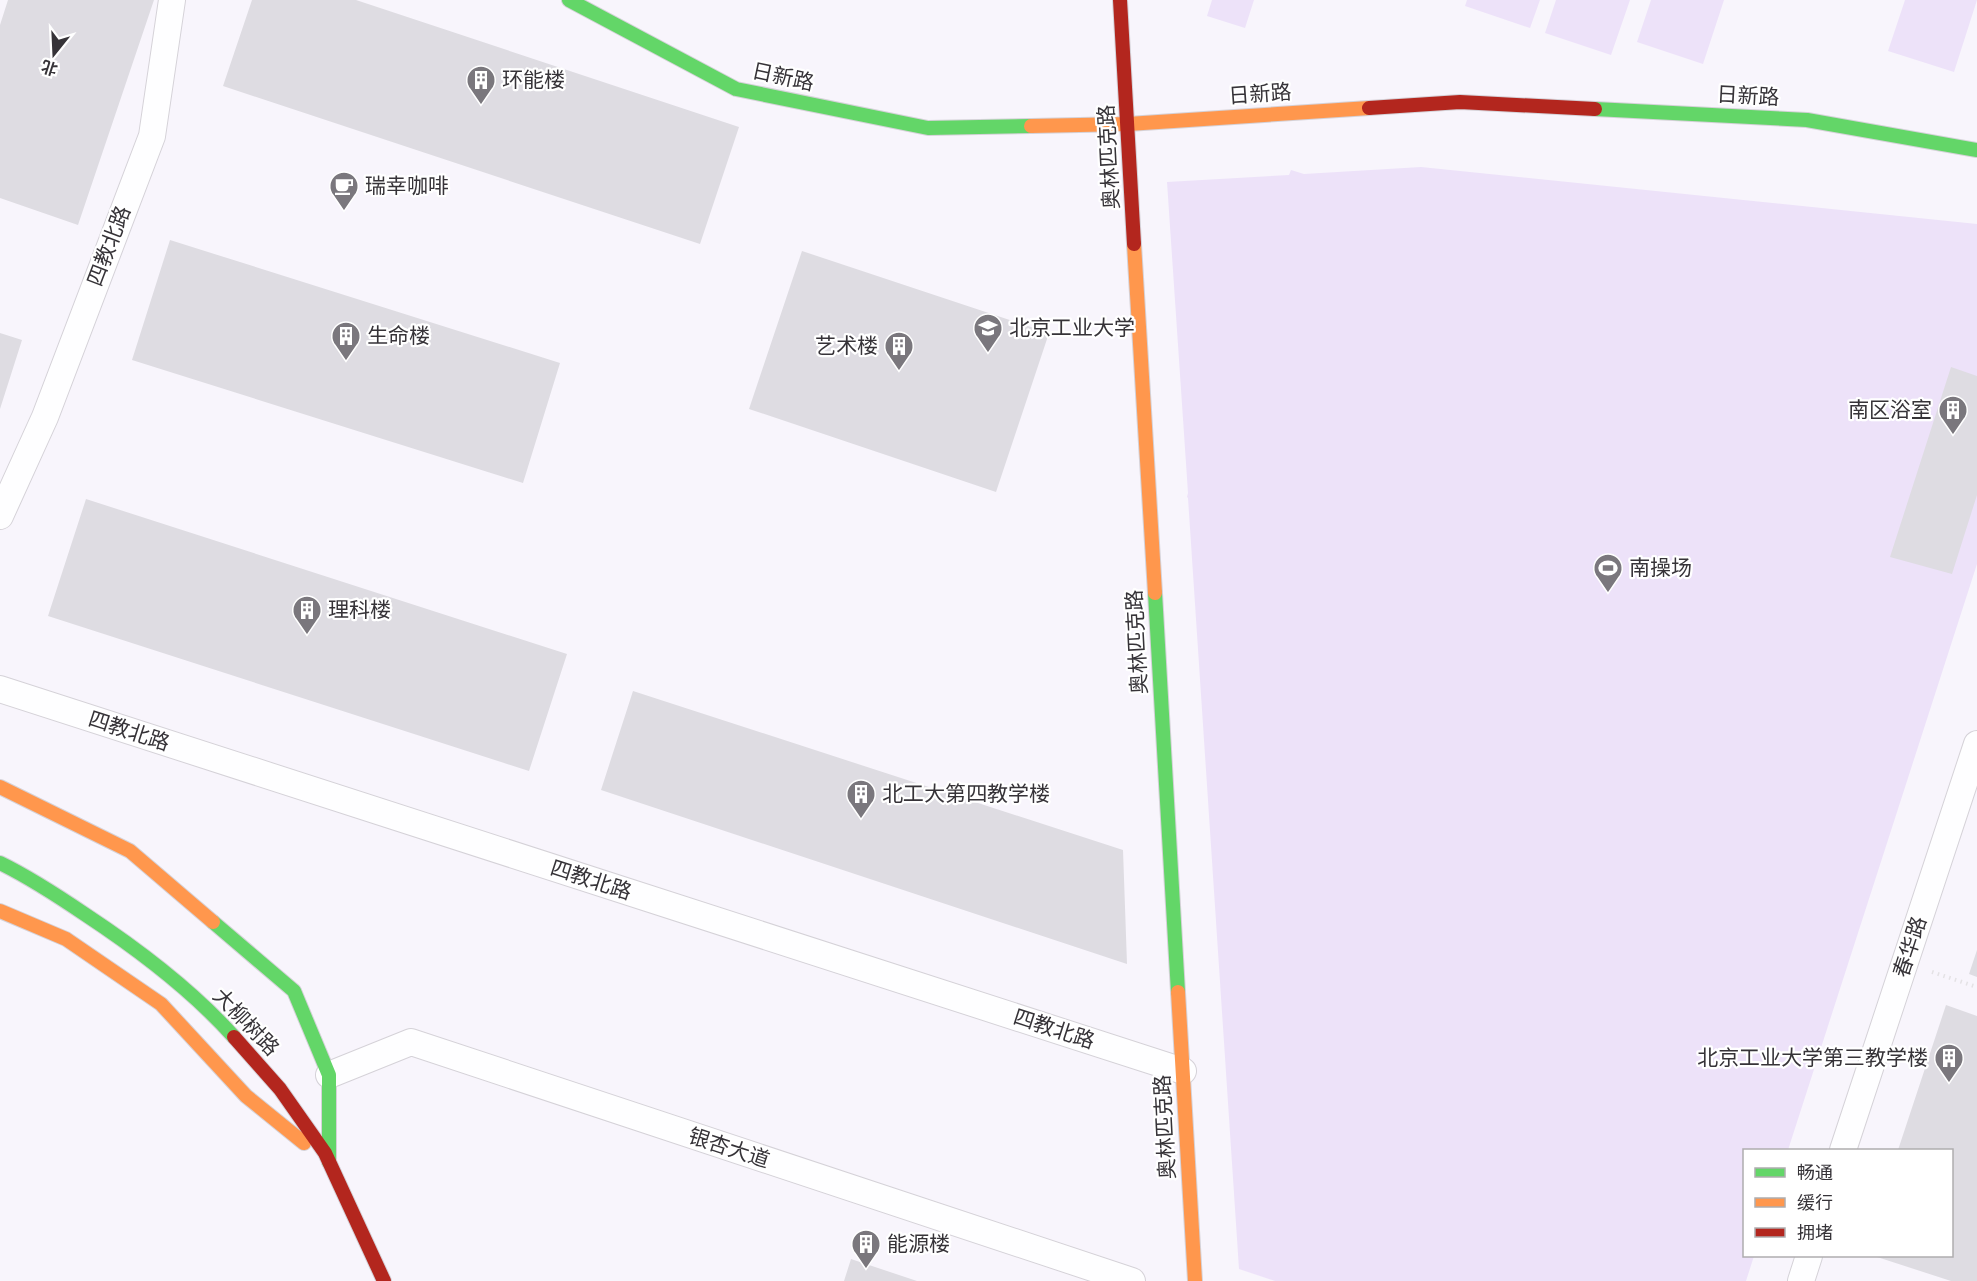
<svg xmlns="http://www.w3.org/2000/svg" width="1977" height="1281" viewBox="0 0 1977 1281" font-family="Inter,'Noto Sans SC',sans-serif">
	<style>
		.green { fill: #ede2f9 }
		.building { fill: #dedce2 }
		.lines { fill: none; stroke-linecap: round; stroke-linejoin: round }
		.street-casing { stroke: #d5d2d8; stroke-width: 28 }
		.fast-casing { stroke: #d5d2d8; stroke-width: 16 }
		.slow-casing { stroke: #d5d2d8; stroke-width: 16 }
		.jam-casing { stroke: #d5d2d8; stroke-width: 16 }
		.path { stroke: #e4e2e5; stroke-width: 4; stroke-dasharray: 1.5 4.5; stroke-linecap: butt }
		.street { stroke: #fefeff; stroke-width: 26 }
		.fast { stroke: #63d668; stroke-width: 14 }
		.slow { stroke: #ff974d; stroke-width: 14 }
		.jam { stroke: #b3261e; stroke-width: 14 }
		.labels { text-anchor: middle; stroke-width: 4.5; stroke-linejoin: round; paint-order: stroke }
		.street-label { font-size: 21px; fill: #363338; stroke: #fff }
		.poi-label { font-size: 21px; fill: #363338; stroke: #fff; text-anchor: start }
	</style>
	<rect width="100%" height="100%" fill="#f8f5fc"/>
	<path class="green" d="M1212,0H1254L1245,28L1207,16Z
		M1467,0H1540L1530,28L1465,6Z
		M1556,0H1630L1611,55L1545,33Z
		M1651,0H1724L1703,64L1637,42Z
		M1905,0H1977L1954,72L1888,51Z
		M1421,167L1977,224V564L1788,1150H1744V1256H1754L1746,1281H1275L1239,1269L1188,498L1187,497L1188,493L1167,182L1289,175L1291,170L1304,174Z"/>
	<path class="building" d="M8,0H154L78,225L0,198V25Z
		M252,0H356L739,127L700,244L223,86Z
		M170,240L560,363L523,483L132,360Z
		M802,251L1049,333L996,492L749,409Z
		M0,333L22,340L0,409Z
		M1951,367L1977,376V495L1952,574L1890,557Z
		M86,499L567,654L529,771L48,616Z
		M633,691L1123,850L1127,964L601,790Z
		M1977,950V977L1969,974Z
		M1946,1005L1977,1016V1281H1951L1874,1256H1952V1150H1898Z
		M851,1259L917,1281H844Z"/>
	<g class="lines">
		<g class="street-casing">
			<path id="street" d="M0,516L45,417L152,136L172,0
				M0,689L1183,1071
				M329,1075L411,1042L1132,1281
				M1843,1150L1977,744
				M1801,1281L1809,1256"/>
		</g>
		<g class="fast-casing">
			<path id="fast" d="M569,0L736,89L928,128L1031,126
				M1595,109L1807,120L1977,150
				M1155,593L1178,992
				M0,863C31,878 58,896 86,915C139,950 192,990 234,1037
				M213,922L294,991L329,1075V1162"/>
		</g>
		<g class="slow-casing">
			<path id="slow" d="M1031,126L1128,124L1369,108
				M1134,244L1155,593
				M0,787L130,851L213,922
				M0,911L66,939L161,1004L246,1096L304,1143
				M1178,992L1195,1281"/>
		</g>
		<g class="jam-casing">
			<path id="jam" d="M1120,0L1134,244
				M1369,108L1460,102L1595,109
				M234,1037L280,1089L325,1153L384,1281"/>
		</g>
		<path class="path" d="M1932,972L1977,987"/>
		<use href="#street" class="street"/>
		<use href="#fast" class="fast"/>
		<use href="#slow" class="slow"/>
		<use href="#jam" class="jam"/>
	</g>
	<defs>
		<g id="building-pin" transform="scale(1.5)"><path d="M0 17L-7.5 6A9.5 9.5 0 1 1 7.5 6Z" fill="#7a777d" stroke="#fff"/><path d="M-4-6H4V6H1V3H-1V6H-4ZM-2.5-4.3h1.7v1.8h-1.7ZM.8-4.3h1.7v1.8H.8ZM-2.5-1h1.7V.8h-1.7ZM.8-1h1.7V.8H.8Z" fill="#fff"/></g>
		<g id="cafe-pin" transform="scale(1.5)"><path d="M0 17L-7.5 6A9.5 9.5 0 1 1 7.5 6Z" fill="#7a777d" stroke="#fff"/><path d="M-5.5-4.5H6V0H3Q3 3.5 0 3.5H-2.5Q-5.5 3.5-5.5 0ZM3-3.2v2h1.7v-2ZM-6 4.5H4V6H-6Z" fill="#fff"/></g>
		<g id="university-pin" transform="scale(1.5)"><path d="M0 17L-7.5 6A9.5 9.5 0 1 1 7.5 6Z" fill="#7a777d" stroke="#fff"/><path d="M0-5L7-2L0 1L-7-2ZM-4 1L0 2.5L4 1V4Q0 6-4 4Z" fill="#fff"/></g>
		<g id="stadium-pin" transform="scale(1.5)"><path d="M0 17L-7.5 6A9.5 9.5 0 1 1 7.5 6Z" fill="#7a777d" stroke="#fff"/><path d="M0-5a6.5 5 0 1 0 0 10a6.5 5 0 1 0 0-10ZM-3.5-1.8h7v3.6h-7Z" fill="#fff"/></g>
	</defs>
	<g fill-rule="evenodd">
		<use href="#building-pin" x="481" y="80"/>
		<use href="#cafe-pin" x="344" y="186"/>
		<use href="#university-pin" x="988" y="328"/>
		<use href="#building-pin" x="346" y="336"/>
		<use href="#building-pin" x="899" y="346"/>
		<use href="#building-pin" x="1953" y="410"/>
		<use href="#stadium-pin" x="1608" y="568"/>
		<use href="#building-pin" x="307" y="610"/>
		<use href="#building-pin" x="861" y="794"/>
		<use href="#building-pin" x="1949" y="1058"/>
		<use href="#building-pin" x="866" y="1244"/>
	</g>
	<g class="labels">
		<g class="street-label">
			<text transform="translate(783 77) rotate(12)" y="7">日新路</text>
			<text transform="translate(1260 94) rotate(-4)" y="7">日新路</text>
			<text transform="translate(1748 96) rotate(3)" y="7">日新路</text>
			<text transform="translate(1109 157) rotate(-93)" y="7">奥林匹克路</text>
			<text transform="translate(109 246) rotate(-69)" y="7">四教北路</text>
			<text transform="translate(1137 642) rotate(-93)" y="7">奥林匹克路</text>
			<text transform="translate(129 731) rotate(18)" y="7">四教北路</text>
			<text transform="translate(591 880) rotate(18)" y="7">四教北路</text>
			<text transform="translate(1910 947) rotate(-72)" y="7">春华路</text>
			<text transform="translate(246 1022) rotate(46)" y="7">大柳树路</text>
			<text transform="translate(1054 1029) rotate(18)" y="7">四教北路</text>
			<text transform="translate(1165 1127) rotate(-93)" y="7">奥林匹克路</text>
			<text transform="translate(729 1148) rotate(18)" y="7">银杏大道</text>
		</g>
		<g class="poi-label">
			<text x="502" y="87">环能楼</text>
			<text x="365" y="193">瑞幸咖啡</text>
			<text x="1009" y="335">北京工业大学</text>
			<text x="367" y="343">生命楼</text>
			<text x="878" y="353" text-anchor="end">艺术楼</text>
			<text x="1932" y="417" text-anchor="end">南区浴室</text>
			<text x="1629" y="575">南操场</text>
			<text x="328" y="617">理科楼</text>
			<text x="882" y="801">北工大第四教学楼</text>
			<text x="1928" y="1065" text-anchor="end">北京工业大学第三教学楼</text>
			<text x="887" y="1251">能源楼</text>
		</g>
	</g>
	<rect x="1743" y="1149" width="210" height="108" fill="#ffffff" stroke="#afadaf" stroke-width="1.5"/>
	<rect x="1755" y="1168" width="30" height="9" fill="#63d668" stroke="#afadaf" stroke-width="1.5"/>
	<text x="1797" y="1179" font-size="18" fill="#363338">畅通</text>
	<rect x="1755" y="1198" width="30" height="9" fill="#ff974d" stroke="#afadaf" stroke-width="1.5"/>
	<text x="1797" y="1209" font-size="18" fill="#363338">缓行</text>
	<rect x="1755" y="1228" width="30" height="9" fill="#b3261e" stroke="#afadaf" stroke-width="1.5"/>
	<text x="1797" y="1239" font-size="18" fill="#363338">拥堵</text>
	<g transform="translate(54 54) rotate(198)" stroke="#ffffff" stroke-width="4.5" paint-order="stroke">
	<path d="M0-4.5L10 22L0 15L-10 22Z" fill="#363338"/>
	<text y="-9" font-size="16" font-weight="bold" text-anchor="middle" fill="#363338">北</text>
	</g>
</svg>
